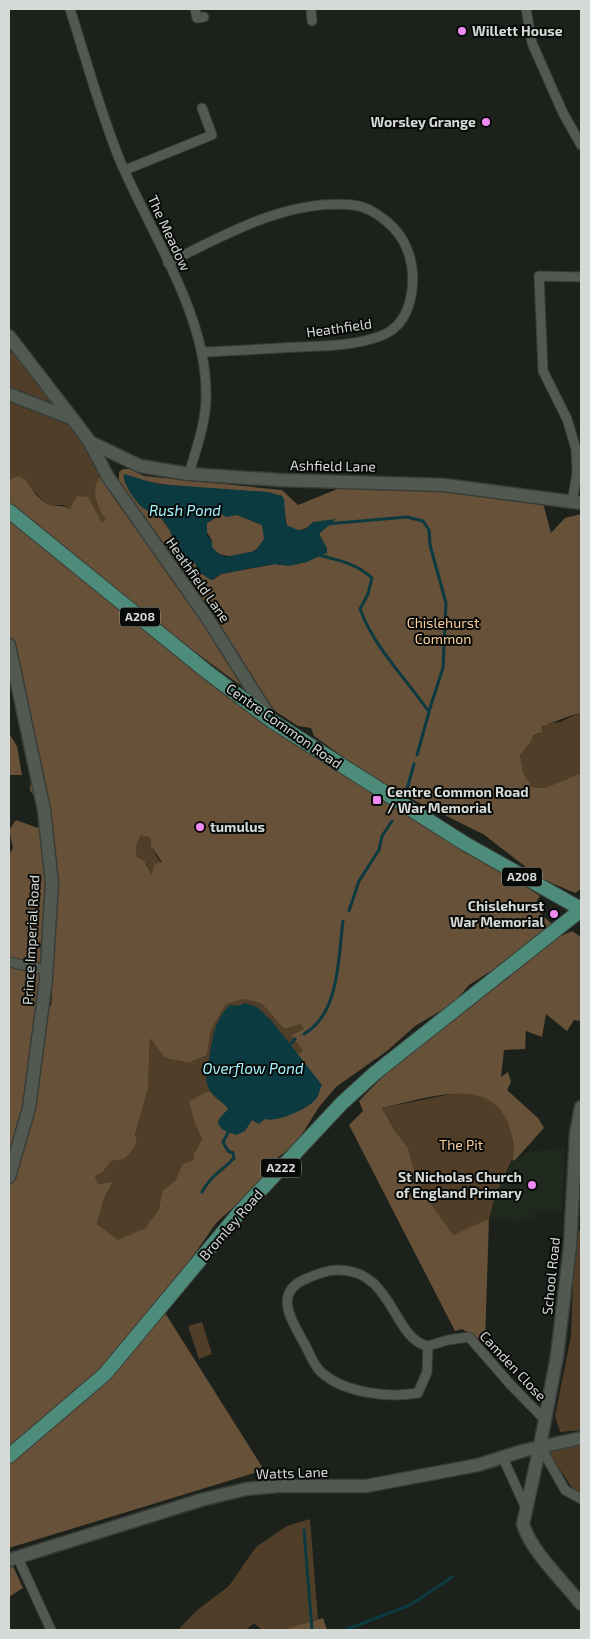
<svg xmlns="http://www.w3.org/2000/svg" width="590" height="1639" viewBox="0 0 590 1639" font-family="'Exo 2',sans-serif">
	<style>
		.built { fill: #1f291d }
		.green { fill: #513e28 }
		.forest { fill: #675138; fill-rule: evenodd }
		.water { fill: #0c3a41; fill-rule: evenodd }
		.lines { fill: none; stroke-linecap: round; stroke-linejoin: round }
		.stream { stroke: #0c3a41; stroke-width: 3 }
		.street-casing { stroke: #393d38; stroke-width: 11 }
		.secondary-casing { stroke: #393d38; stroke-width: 15 }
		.primary-casing { stroke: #393d38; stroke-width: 16 }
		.street { stroke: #525951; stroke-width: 9 }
		.secondary { stroke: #525951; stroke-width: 12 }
		.primary { stroke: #4d8b7a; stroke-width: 14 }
		.poi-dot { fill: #f08bf5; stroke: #080a08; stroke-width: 2 }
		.labels { text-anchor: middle; stroke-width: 4; stroke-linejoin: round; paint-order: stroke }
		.shield { fill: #080a08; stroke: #989c98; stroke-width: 1 }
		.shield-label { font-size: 12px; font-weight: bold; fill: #d6dad6 }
		.poi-label { font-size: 14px; font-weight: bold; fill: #d6dad6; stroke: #080a08; text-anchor: start }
		.street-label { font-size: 14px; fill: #d6dad6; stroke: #080a08 }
		.park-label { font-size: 14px; fill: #f8ce9e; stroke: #080a08 }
		.water-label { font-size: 15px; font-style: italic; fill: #a3f1ff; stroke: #080a08 }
	</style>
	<rect width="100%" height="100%" fill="#1c211b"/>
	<path class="built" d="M565,1147L562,1211L535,1213V1219L516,1221L489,1219L495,1196L512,1161L526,1153Z"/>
	<path class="green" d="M9,342L56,405L9,388Z
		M9,399L72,427L77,432L104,474C94,492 91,502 107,519L101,524L87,497L70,509L63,505H48L18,476L9,479Z
		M581,712V773L545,788L532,787L523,772L520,755L531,742L533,736L539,734L545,724L560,722Z
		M141,834L152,838C151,848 155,856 162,863L152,876L147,865L137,857L136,846Z
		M245,999L262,1004L284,1029L301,1024L305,1029L291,1035L303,1051L195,1119V1124L202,1139L194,1154V1160L182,1170L174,1182L162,1191L159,1209L145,1228L118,1241L97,1224L104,1198L113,1183L98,1184L95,1176L103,1172L111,1161L137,1140L135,1135L148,1089L150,1037L165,1058L189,1063L207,1055L211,1030L226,1004Z
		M461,1092L488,1097L503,1111L512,1132L514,1155L495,1196L489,1219L453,1236L429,1201L414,1170L408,1148L395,1131L382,1108Z
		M575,1228L581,1232V1430L560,1432L555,1416L571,1336Z
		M202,1322L212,1354L199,1359L188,1326Z
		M581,1445V1494L573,1489L548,1452Z
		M310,1519L318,1619L287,1630H262L254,1623L246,1630H178L196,1611L229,1586L256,1547L287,1526Z"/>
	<path class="forest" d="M123,469H130L144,476L282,490L298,505L340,488L432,490L543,503L551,533L565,518L581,514V712C576,714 544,725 542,727V732L533,736L531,742L520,755L523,772L532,787L545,788L581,773V889L575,893L540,878L483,834L379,783L314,736L311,728L298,726L278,713L164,629L191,660L540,896L536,902L541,914L552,924L491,971L469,985L454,1003L415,1026L387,1051L336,1087L319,1107L296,1144L277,1158L257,1186L216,1223L189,1262L157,1300L264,1470L9,1548V855L13,848L9,830L16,820L38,828V802L30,790L31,777L28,703L9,636V520L43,542L9,509V479L18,476L26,480C29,487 42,503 50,505C58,506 62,505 70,509L77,496L88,497L102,523L106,519C96,508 90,489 101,475L119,482V472ZM134,479L178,487L267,492L282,496L287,527C298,532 305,531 313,522L330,523L319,534L325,545L280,565L275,564L221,574L213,580L198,570L195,563H187L179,557L173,535L161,518L140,505L124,480ZM141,835L151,838V846L162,862L154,864L152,875L144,861L137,857L136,846ZM43,958C46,961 50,964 51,967C53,970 52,1000 51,1006L46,1002L41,976L32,964L40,963ZM245,999L262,1004L284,1029L301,1024L304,1029L291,1035L303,1051L233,1093L207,1092L189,1101L195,1124L202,1139L194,1154V1160L183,1164L175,1181L162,1191L159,1209L145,1228L118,1240L97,1224L104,1198L113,1182L98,1184L95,1176L103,1172L111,1161L124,1159L133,1149L137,1140L135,1135L148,1089L150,1038L165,1058L189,1063L207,1055L211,1030L226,1004Z
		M222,514L237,515L262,525C278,555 218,567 211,545C211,544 212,543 212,541C209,533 205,535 207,523Z
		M10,735L17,746L22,775H9Z
		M572,931L581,937V1021L574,1020L567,1031L546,1014L542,1037L526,1031L525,1049L504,1050L501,1077L508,1072L511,1082L507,1090L538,1118L544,1128L516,1159L512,1161C516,1149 512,1134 508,1123C488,1073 422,1100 382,1108L395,1131L408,1148L414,1170L429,1201L453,1235L489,1219L485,1343L462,1329L455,1331L349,1125L363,1111L359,1101L387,1072L556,938Z
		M12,1564L23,1588L9,1597V1565Z
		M323,1618L327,1630H283Z"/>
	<path class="water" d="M124,474L157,484L267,492L282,496L284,499L286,525L298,530H305L313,522L336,519L319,534L327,548V556L326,553L307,562L289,566L275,564L251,568L221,574L211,580L199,572L195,563H187C173,552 175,531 160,517C155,512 148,512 143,508C135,501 122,483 124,474ZM221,514L226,517L237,515L262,525L264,539L255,551L225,557L219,554L212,547V542L207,535V523Z
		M245,1003L257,1007L271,1020L322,1085C319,1090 319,1096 316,1099C308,1109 276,1123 265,1119L259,1124L252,1120L245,1131L236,1135L223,1130L218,1124L219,1119L228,1109C223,1101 213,1098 209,1089C204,1079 207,1070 209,1059C213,1039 213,1021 230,1005L238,1006Z"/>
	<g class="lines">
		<path class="stream" d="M326,524L407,517L423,521L429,530L430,545L446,603L443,668L429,711
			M319,555C340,561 355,563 372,578L368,594L360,609C375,649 405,677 429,712L417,755
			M407,789L414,764
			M349,911L359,881L379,850L382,836L392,821
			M304,1034C340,1013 338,958 343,921
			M288,1046L295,1039
			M202,1192C211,1175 221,1172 234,1158L233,1153L228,1151L223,1142L230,1129
			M304,1530L312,1630
			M345,1630L410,1605L452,1577"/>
		<g class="street-casing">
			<path id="street" d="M70,9C86,59 101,115 121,163C152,235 208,318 206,397C206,423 196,449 189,474
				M195,9L197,18L204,17
				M311,9L312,21
				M526,9L532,43L563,113L581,145
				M125,170L212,135L202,108
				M168,263C224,235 288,198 353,205C374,207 400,229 407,249C418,277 414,322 383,335C356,346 325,346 297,347C265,349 234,351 202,352
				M572,502L577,473L576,449L567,419L543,371L539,276L581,277
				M9,962L46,970
				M428,1346C392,1339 394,1269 337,1270C327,1270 317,1274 308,1278C273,1291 290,1318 304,1343C309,1351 313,1365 321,1372C344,1393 388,1398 418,1393L427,1372L428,1346L448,1340L469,1337L509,1383L545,1420
				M540,1446L565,1490L581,1499
				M503,1458L525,1506
				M18,1558L51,1630"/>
		</g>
		<g class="secondary-casing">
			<path id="secondary" d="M9,336L88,439L108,477L208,619L271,719
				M9,394L73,419
				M90,442L140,466L189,474L280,480L444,485L581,503
				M9,645L44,810L52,883L46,979L29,1108L9,1177
				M581,1107L576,1134L570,1247L557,1356L540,1446L523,1524C530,1550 564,1582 581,1604
				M9,1560L201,1500L246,1489L279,1486H366L478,1465L522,1451L581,1438"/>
		</g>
		<g class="primary-casing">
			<path id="primary" d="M9,511L206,671L272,721L464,843L581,909
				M9,1456L105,1374L239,1213L342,1103L375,1073L581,910"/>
		</g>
		<use href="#street" class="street"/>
		<use href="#secondary" class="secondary"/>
		<use href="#primary" class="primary"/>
	</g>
	<g class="poi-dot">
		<circle cx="462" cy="31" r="5"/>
		<circle cx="486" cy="122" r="5"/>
		<rect x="372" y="795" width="10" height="10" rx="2.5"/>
		<circle cx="200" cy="827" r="5"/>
		<circle cx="554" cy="914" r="5"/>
		<circle cx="532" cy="1185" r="5"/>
	</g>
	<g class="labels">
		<g class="shield">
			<rect x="120" y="607.5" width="40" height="19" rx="4"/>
			<rect x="502" y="867.5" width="40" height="19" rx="4"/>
			<rect x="261" y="1158.5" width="40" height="19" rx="4"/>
		</g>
		<g class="shield-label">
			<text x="140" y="621">A208</text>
			<text x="522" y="881">A208</text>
			<text x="281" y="1172">A222</text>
		</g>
		<g class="poi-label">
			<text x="472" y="36">Willett House</text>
			<text x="476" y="127" text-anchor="end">Worsley Grange</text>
			<text x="387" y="797">Centre Common Road<tspan x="387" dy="16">/ War Memorial</tspan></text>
			<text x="210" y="832">tumulus</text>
			<text x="544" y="911" text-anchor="end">Chislehurst<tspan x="544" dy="16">War Memorial</tspan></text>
			<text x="522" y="1182" text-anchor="end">St Nicholas Church<tspan x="522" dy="16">of England Primary</tspan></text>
		</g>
		<g class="street-label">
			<text transform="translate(169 233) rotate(65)" y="5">The Meadow</text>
			<text transform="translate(339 328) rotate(-8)" y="5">Heathfield</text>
			<text transform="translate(333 466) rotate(1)" y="5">Ashfield Lane</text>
			<text transform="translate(198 580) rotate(55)" y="5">Heathfield Lane</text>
			<text transform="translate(284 726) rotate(35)" y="5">Centre Common Road</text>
			<text transform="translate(31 940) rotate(-87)" y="5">Prince Imperial Road</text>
			<text transform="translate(231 1225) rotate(-49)" y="5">Bromley Road</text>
			<text transform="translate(551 1276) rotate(-84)" y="5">School Road</text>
			<text transform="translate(513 1366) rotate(47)" y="5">Camden Close</text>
			<text transform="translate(292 1473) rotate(-2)" y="5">Watts Lane</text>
		</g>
		<g class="park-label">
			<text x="443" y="628">Chislehurst<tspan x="443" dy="16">Common</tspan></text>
			<text x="461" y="1150">The Pit</text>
		</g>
		<g class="water-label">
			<text x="185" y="516">Rush Pond</text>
			<text x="253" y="1074">Overflow Pond</text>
		</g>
	</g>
	<rect width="590" height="1639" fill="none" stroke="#d6dad6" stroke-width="20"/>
</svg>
